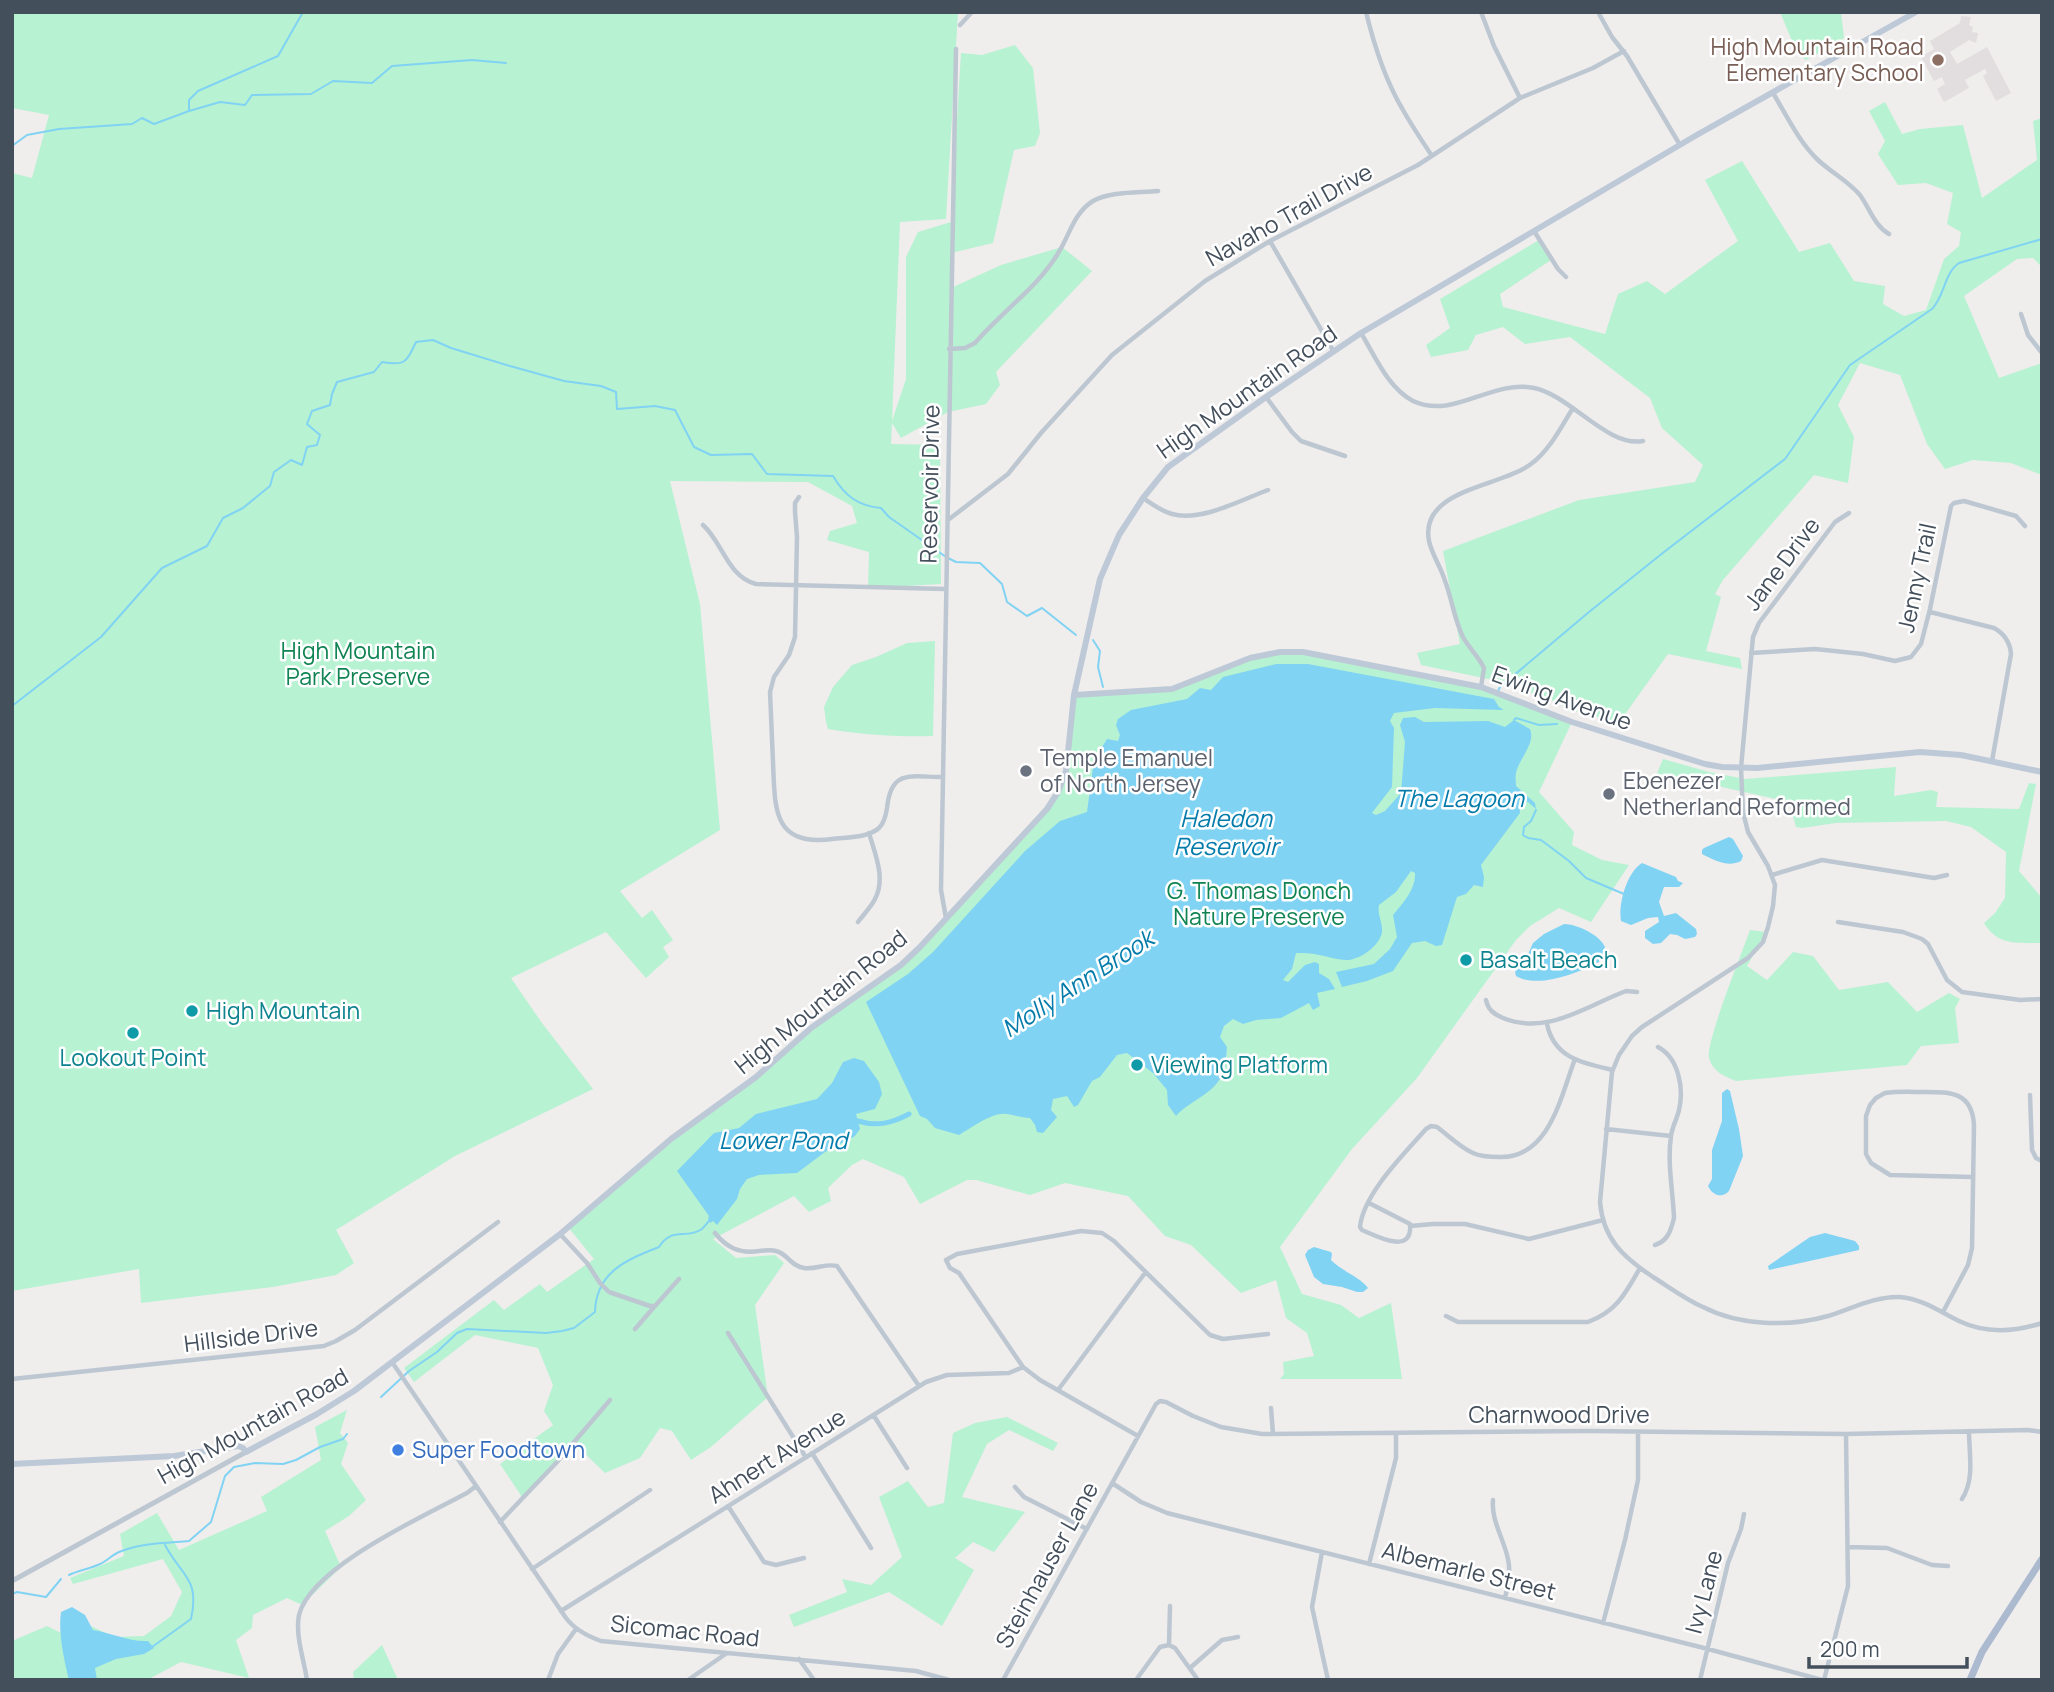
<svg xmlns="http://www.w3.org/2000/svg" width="2054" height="1692" viewBox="0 0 2054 1692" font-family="Manrope,sans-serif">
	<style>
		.education { fill: #e2dedf }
		.green { fill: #b7f2d2 }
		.water { fill: #81d3f3 }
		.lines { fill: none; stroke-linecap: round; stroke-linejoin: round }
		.stream { stroke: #81d3f3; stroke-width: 2 }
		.canal { stroke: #81d3f3; stroke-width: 5 }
		.minor { stroke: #bdc7d1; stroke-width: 4.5 }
		.tertiary { stroke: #bdc7d1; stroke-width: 5 }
		.secondary { stroke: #bec9d8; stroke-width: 6 }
		.primary { stroke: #abbacf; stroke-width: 7 }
		.education-dot { fill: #8d6e63; stroke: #fff; stroke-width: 2.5 }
		.worship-dot { fill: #6b7280; stroke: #fff; stroke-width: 2.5 }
		.culture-dot { fill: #0f9aa8; stroke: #fff; stroke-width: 2.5 }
		.shop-dot { fill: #3f7fe0; stroke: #fff; stroke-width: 2.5 }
		.labels { text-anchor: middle; stroke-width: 5; stroke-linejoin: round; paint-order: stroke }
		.education-label { font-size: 23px; fill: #785e54; stroke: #fff; text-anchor: end }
		.street-label { font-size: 23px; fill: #444f5c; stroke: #fff }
		.park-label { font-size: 23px; fill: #0f8352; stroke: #fff }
		.worship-label { font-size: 23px; fill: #5b616d; stroke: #fff; text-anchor: start }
		.culture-label { font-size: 23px; fill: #0d838f; stroke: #fff; text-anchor: start }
		.shop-label { font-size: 23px; fill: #366cbe; stroke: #fff; text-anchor: start }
		.water-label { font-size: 24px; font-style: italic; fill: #027bab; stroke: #fff }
	</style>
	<rect width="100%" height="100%" fill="#f0eded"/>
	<path class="education" d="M1961,16L1971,17L1969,25L1973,27L1972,32L1978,33L1976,43L1969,40L1950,52L1957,64L1987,47L2011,93L1996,101L1983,76L1987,73L1985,69L1965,80L1969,88L1944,102L1937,89L1945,84L1942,77L1934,81L1921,57L1934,49L1930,41L1960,23Z"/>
	<path class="green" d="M12,12H958L946,219L900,222L892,421L906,379V257L918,232L951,222L961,53L982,55L1015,45L1033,68L1040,133L1035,146L1014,150L993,243L951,253V288L1001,265L1062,247L1092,271L996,372L1000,385L986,404L948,412L901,438L892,423L891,444L940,445L941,584L868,588L869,552L827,540L830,531L857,523L852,506L808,482L670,481L700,604L720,830L620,891L642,918L652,910L673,940L663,947L669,957L646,978L606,932L511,978L542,1023L593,1089L455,1156L336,1230L354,1263L336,1275L273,1287L141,1303L139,1269L12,1291V173L32,178L49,115L12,108Z
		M1780,12H1841L1844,38L1806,60L1797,53Z
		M1885,102L1902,134L1920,129L1963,125L1982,198L2037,160L2033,121L2042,118V267L2033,258L2017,259L1964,296L1999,378L2042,363V475L2011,463L1973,460L1945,469L1927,444L1900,375L1860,363L1838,405L1854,437L1848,483L1814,475L1723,580L1715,594L1721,597L1706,651L1740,658L1742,669L1668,654L1618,724L1583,712L1567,711L1560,703L1498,681L1421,665L1417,653L1460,644L1443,551L1579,500L1695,482L1703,465L1662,428L1650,398L1570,337L1525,344L1503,327L1476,335L1468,350L1431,357L1426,345L1450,328L1440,299L1539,240L1551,260L1500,294L1503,307L1605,334L1618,294L1647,281L1665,294L1738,241L1705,180L1742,161L1799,252L1830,243L1854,281L1885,286L1883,304L1904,316L1926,310L1944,259L1959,246L1961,232L1947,224L1953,193L1926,183L1898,185L1878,154L1885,141L1869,111Z
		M935,641L933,736C897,737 863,735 828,729L826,722L824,707L833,687L852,665L876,657L907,643Z
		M1292,652L1481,687L1572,722L1539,792L1574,832L1572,845L1602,860L1629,865L1591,922L1559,908L1530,926L1516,940L1417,1078L1352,1149L1280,1247L1302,1294L1341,1305L1359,1318L1391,1303L1402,1379H1280L1284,1374L1283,1362L1314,1356L1307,1333L1286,1318L1276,1280L1241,1293L1191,1245L1165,1236L1128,1196L1065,1183L1030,1195L976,1180H967L920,1204L904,1177L863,1159L852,1165L828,1188L831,1201L809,1212L794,1196L713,1239L736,1258L775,1255L784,1263L755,1305L768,1397L711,1447L691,1460L672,1431L660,1428L640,1458L605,1473L580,1449L565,1452L522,1497L500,1464L553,1425L544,1411L553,1385L538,1348L475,1335L414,1382L404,1368L494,1300L504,1310L540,1284L547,1292L594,1259L568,1227L656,1152L731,1096L810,1030L901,965L1047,809L1063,782L1074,695L1163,691L1232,664Z
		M1663,759L1709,772L1745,779L1896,767L1894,796L1931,790L1938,792L1936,807L2019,809L2029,783L2036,784L2019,871L2042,898V943C2017,943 1998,946 1984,923L1995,913L2005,898L2006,852L1971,827L1946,821L1836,823L1802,828L1796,827L1789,802L1691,780L1655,778Z
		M1750,930L1766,932L1747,966L1767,980L1793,952L1813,956L1839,990L1888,982L1917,1012L1949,993L1960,999L1955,1008L1959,1043L1921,1046L1907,1065L1736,1081C1724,1076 1713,1072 1709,1058C1705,1044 1743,950 1750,930Z
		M347,1410L340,1433L348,1443L341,1464L366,1500L349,1516L325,1531L341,1567L302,1605L287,1598L253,1615L252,1628L236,1640L249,1678L181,1662L147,1680H12V1641L47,1626L63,1634L74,1618L114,1637L144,1636L171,1616L182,1592L163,1559L73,1584L70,1578L124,1556L120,1534L157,1513L179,1550L267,1511L261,1497L321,1460L315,1427Z
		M1007,1417L1058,1443L1053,1451L1009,1430L987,1444L962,1497L1025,1512L994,1552L973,1542L955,1558L974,1570L942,1626L889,1592L794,1627L789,1615L847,1592L842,1579L871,1585L902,1557L879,1497L908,1481L928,1507L944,1503L953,1433L975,1423Z
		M382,1645L398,1680H354L353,1672Z"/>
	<path class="water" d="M1276,664H1308L1494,699L1499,707L1504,710L1435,708L1394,713L1390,721L1394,728L1392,787L1372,813L1376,815L1385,811L1401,793L1405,742L1400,725L1403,718L1415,717L1424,722L1488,721L1505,727L1514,720L1530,729C1536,744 1519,758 1516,773C1515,777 1516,781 1516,786L1535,803L1536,809L1528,802L1519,800L1520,813L1481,865L1484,877L1483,887L1474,885L1466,894L1457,897L1442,945L1436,946L1425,941L1412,943L1393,971L1367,981L1342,987L1336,972L1374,964L1390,949L1397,937L1393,915C1403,903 1416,889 1415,873L1411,871L1396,892L1379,905C1377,915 1383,922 1382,932C1380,946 1359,961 1345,960C1327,958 1316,952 1296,953L1292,969L1283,980L1288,982L1305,965L1315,962L1319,964V973L1329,979L1335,989L1317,993L1320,1006L1313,1010L1309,1003L1281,1018L1256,1020L1243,1024L1233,1019L1224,1026L1220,1037L1227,1047C1226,1056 1226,1068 1222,1075C1214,1094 1189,1101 1176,1116L1168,1105L1167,1090L1153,1073L1127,1053L1117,1055L1100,1077L1092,1081L1078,1105L1074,1107L1067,1096L1053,1099L1051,1110L1057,1117L1043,1133L1037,1132L1035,1125L1030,1118C1022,1118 1015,1115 1007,1114C992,1112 973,1127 959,1135L935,1128L927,1119L920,1116L866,1002L908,974L933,952L1025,851L1060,821L1087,812L1094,760L1107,739L1118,741L1120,735L1116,725L1118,719L1131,710L1187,699L1200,688L1211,690L1223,677Z
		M1729,837L1733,839L1743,856L1741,861C1728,868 1714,860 1702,854V850L1704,848Z
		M1642,863L1676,877L1678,881L1683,883L1679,887H1664L1659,902L1664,916L1676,913L1696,929L1697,934L1695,937L1685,939L1677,935L1670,934L1661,943L1653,944L1645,938V931L1659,922L1658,917L1648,918L1631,925L1621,921C1618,904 1627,872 1642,863Z
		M1564,924C1577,924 1600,935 1605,947L1599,962C1578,973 1538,989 1516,976L1515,972L1525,961L1533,943L1544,934Z
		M854,1058L864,1061L879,1082L882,1094L875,1109L856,1114L860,1129L855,1136L825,1152L797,1173L759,1175L747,1179L740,1189L737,1199L717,1225L713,1221L710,1223L708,1219L709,1216L677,1171L714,1133L739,1128L756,1114L817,1099L832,1083L843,1062Z
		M1727,1089L1730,1091L1739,1129L1743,1156L1729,1191C1722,1199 1712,1195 1708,1186L1712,1179V1150L1722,1121V1093Z
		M1825,1233L1855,1241L1859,1246V1250L1769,1270L1768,1266L1810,1237Z
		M1314,1247L1331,1252L1332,1254L1331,1260C1343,1272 1360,1277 1368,1288L1363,1292H1357L1342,1287L1323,1284L1314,1277L1305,1255L1308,1250Z
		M72,1607L85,1615L93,1630C112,1633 129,1642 148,1641L154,1648L144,1654L116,1659L95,1668L97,1680H69C64,1659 58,1634 61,1612Z"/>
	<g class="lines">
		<path class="stream" d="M189,110V100L198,91L278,56L303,12
			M12,146L27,135L59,129L132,124L142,118L154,124L189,111L220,102L245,105L252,95L311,94L333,81L372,83L392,66L472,60L506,63
			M1093,640L1100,651L1098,667L1103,687
			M1498,691L1500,687L1589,612L1664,552L1785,459L1850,365L1932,309C1945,296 1944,273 1959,263L2042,239
			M12,706L101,637L162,568L207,546L223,518L243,508L270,486L274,472L291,460L302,465L307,447L317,445L320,435L307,424L312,411L330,405L332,394L337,382L374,372L382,362C405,366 406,363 416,342L433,340L451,348L510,366L564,381L601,386L616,392L617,409L655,406L675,410L694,447L711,455L752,454L767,474L833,476C845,496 858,506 881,508L889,517L946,557L956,562L980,563L1002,584L1007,602L1027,616L1042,608L1076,635
			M1514,720L1516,718L1539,725L1557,724
			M1536,810L1531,821L1524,827L1523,835L1528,838L1541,840L1569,861L1586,878L1624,894
			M381,1397L409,1371L437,1352L457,1333L467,1329L546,1333L562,1331L574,1328L595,1312C596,1272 626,1260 659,1247C672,1226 686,1240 702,1229C703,1228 708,1222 710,1220
			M69,1575C79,1570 90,1569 100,1564C107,1561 112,1555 119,1552C141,1543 166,1543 189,1541L211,1522L225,1476L234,1467L255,1463L283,1464L296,1460L320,1447L343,1439L347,1434
			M12,1594L17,1592L46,1597L61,1579
			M152,1647L191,1619C200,1578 182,1577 165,1545"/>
		<path class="canal" d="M858,1121C877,1127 892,1123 909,1114"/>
		<path class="minor" d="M1366,12C1374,45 1385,80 1403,110C1412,126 1422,141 1432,156
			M1481,12L1494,46L1520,98
			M1598,12L1612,37L1627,56L1680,145
			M960,25L972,12
			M1773,93C1787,116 1799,142 1818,160C1832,173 1848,181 1860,195C1870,209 1874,225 1889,234
			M1534,231L1558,269L1566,277
			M1270,241L1334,352
			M2021,314L2028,335L2042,353
			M1361,333C1375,356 1388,388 1413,401C1454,420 1492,379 1534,388C1570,395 1608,448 1643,441
			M949,349L965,348L975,343C1002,311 1040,286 1060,250C1070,233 1075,212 1093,201C1111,191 1138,193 1158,191
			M1266,397L1292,432L1301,441L1345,456
			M799,497L795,503V512L797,537L795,637L789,655L774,677L770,692C771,715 772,739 773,762C775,807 772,847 832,839C846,837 868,838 879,828C884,823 886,815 887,808C891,769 910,777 942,777
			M1143,498C1152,504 1161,511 1172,514C1201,522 1241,500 1268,490
			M1849,513L1835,522L1759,623L1753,637L1741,768L1743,812L1748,832L1768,866L1775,885L1773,906L1768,927L1763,942L1748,958L1642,1027L1632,1036L1619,1055L1612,1072L1600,1202C1603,1239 1623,1257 1653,1277C1669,1287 1685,1299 1703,1307C1740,1326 1789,1327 1828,1316C1851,1309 1875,1296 1900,1297C1922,1299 1939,1311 1959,1321C1986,1334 2014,1332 2042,1323
			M948,520L1008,474L1041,433L1112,355L1205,281L1270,241L1418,165L1520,98L1593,68L1624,51
			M703,525C723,543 727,576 756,584L945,589
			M1930,612L1994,628C2005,634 2010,642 2011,654L1992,761
			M1751,653L1815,649L1863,654L1895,661L1911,657L1921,644L1930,609L1951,506L1954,503L1964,501L2016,516L2025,526
			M1481,687L1484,668C1479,657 1469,648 1463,637C1454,619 1452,599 1445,581C1441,567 1432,555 1429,541C1419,489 1501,487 1531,464C1550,450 1561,427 1573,408
			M1772,875L1822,860L1934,878L1947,875
			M946,918L941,890L956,49
			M858,922C864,914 871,907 875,899C886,878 875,854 869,833
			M1838,922L1903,932L1922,939L1928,944L1947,980L1962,992L2020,1000L2042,999
			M1486,1000C1488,1010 1494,1014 1503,1018C1547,1036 1586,1006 1626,991L1637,992
			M1547,1024C1554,1058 1582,1063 1613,1070
			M2030,1095L2032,1150L2036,1158L2042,1161
			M1606,1129L1671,1136
			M1369,1203L1410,1224C1413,1256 1376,1236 1362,1230L1360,1227C1363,1194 1405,1153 1426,1129L1431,1126L1437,1127C1449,1136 1460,1147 1473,1153C1481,1157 1492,1157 1500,1157C1550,1158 1561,1095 1575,1059
			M1410,1226L1433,1224H1465L1529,1239L1603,1220
			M715,1233C727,1248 740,1254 759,1251C764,1251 770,1249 776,1251C787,1253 790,1266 804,1268C815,1270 826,1263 837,1266L919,1386
			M560,1234L587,1263L600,1283L609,1292L650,1306H655L679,1279
			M1655,1245C1668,1241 1671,1230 1674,1218C1673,1191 1667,1163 1671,1136C1672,1127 1677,1119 1679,1110C1684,1089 1679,1058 1658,1047
			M1943,1312L1968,1265L1972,1248L1974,1125C1972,1092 1951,1092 1925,1092C1912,1092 1898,1091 1885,1093L1876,1098L1870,1105L1866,1116V1154L1871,1163L1890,1175L1973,1177
			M1446,1316L1458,1322H1588C1617,1311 1625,1294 1640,1268
			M635,1329L655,1306
			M728,1333L805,1456
			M392,1362L566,1618C575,1630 587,1636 601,1641L916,1671L949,1680
			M12,1379L324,1346L336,1341L355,1330L498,1222
			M1058,1390L1145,1273
			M1271,1408L1273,1434
			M874,1416L907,1468
			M1138,1436L1040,1380L1023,1367L959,1273L950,1268L946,1260L957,1254L1081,1231L1102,1233L1114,1241L1210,1335L1223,1339L1268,1334
			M812,1453L871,1548
			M1112,1483L1141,1502L1167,1513L1708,1649L1822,1680
			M1015,1487L1024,1497L1087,1529
			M1962,1499C1975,1479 1969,1454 1969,1431
			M1493,1500C1491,1521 1504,1539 1508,1559C1511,1572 1508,1585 1505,1598
			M728,1506L764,1562L776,1565L804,1558
			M500,1522L557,1462L610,1400
			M1848,1547L1887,1548L1932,1565L1948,1566
			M1322,1552L1312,1607L1328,1680
			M1369,1564L1396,1458V1433
			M532,1569L650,1490
			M561,1611L926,1382L947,1375L1009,1373L1023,1367
			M1603,1623L1625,1540L1638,1480V1432
			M1169,1645L1175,1648L1198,1680
			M799,1659L814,1680
			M1190,1668L1222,1640L1238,1637
			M307,1680C304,1660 295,1635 299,1615C311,1567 424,1516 467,1493L476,1486
			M548,1680L558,1654L576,1629
			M688,1680L727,1653
			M1003,1680L1156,1404L1160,1401L1166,1402L1193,1416L1221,1427L1262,1434L1591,1431L1846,1434L2028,1430L2042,1432
			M1136,1680L1160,1647L1169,1645L1170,1606
			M1700,1680L1728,1563L1741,1529L1744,1514
			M1824,1680L1848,1586L1846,1434"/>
		<path class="tertiary" d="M12,1581L246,1452"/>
		<path class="secondary" d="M1074,695L1172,689L1250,658L1280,652H1303L1481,687L1572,722L1705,764L1722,767L1757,768L1920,752L1961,755L2042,772
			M12,1464L174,1456L238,1446L243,1448L246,1452L317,1414L354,1391L559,1235L671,1139L756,1077L811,1028L901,965L920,947L1047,809L1058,792L1066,771L1074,695L1100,579L1119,535L1143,498L1168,467L1266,397L1361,333L1695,136L1916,12"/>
		<path class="primary" d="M1970,1680L1982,1652L2042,1559"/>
	</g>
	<circle class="education-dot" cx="1938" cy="60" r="7"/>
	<g class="worship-dot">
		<circle cx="1026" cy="771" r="7"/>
		<circle cx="1609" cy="794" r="7"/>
	</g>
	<g class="culture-dot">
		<circle cx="1466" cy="960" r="7"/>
		<circle cx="192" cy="1011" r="7"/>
		<circle cx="133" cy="1033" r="7"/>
		<circle cx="1137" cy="1065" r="7"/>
	</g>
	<circle class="shop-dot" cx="398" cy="1450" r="7"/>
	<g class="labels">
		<g class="education-label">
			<text x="1924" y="55">High Mountain Road<tspan x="1924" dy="26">Elementary School</tspan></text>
		</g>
		<g class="street-label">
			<text transform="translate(1289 215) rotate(-29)" y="8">Navaho Trail Drive</text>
			<text transform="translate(1247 392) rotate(-35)" y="8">High Mountain Road</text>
			<text transform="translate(930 484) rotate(-89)" y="8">Reservoir Drive</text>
			<text transform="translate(1782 564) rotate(-53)" y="8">Jane Drive</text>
			<text transform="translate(1917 578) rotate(-78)" y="8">Jenny Trail</text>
			<text transform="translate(1562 698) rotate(20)" y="8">Ewing Avenue</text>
			<text transform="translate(821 1002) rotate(-39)" y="8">High Mountain Road</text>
			<text transform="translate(251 1336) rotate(-7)" y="8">Hillside Drive</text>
			<text x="1559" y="1423">Charnwood Drive</text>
			<text transform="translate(253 1426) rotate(-29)" y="8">High Mountain Road</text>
			<text transform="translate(777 1456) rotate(-32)" y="8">Ahnert Avenue</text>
			<text transform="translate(1047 1565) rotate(-61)" y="8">Steinhauser Lane</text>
			<text transform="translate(1469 1571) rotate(14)" y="8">Albemarle Street</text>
			<text transform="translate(1704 1592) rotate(-75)" y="8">Ivy Lane</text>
			<text transform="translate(685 1631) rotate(6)" y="8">Sicomac Road</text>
		</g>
		<g class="park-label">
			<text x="358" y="659">High Mountain<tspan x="358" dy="26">Park Preserve</tspan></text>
			<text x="1259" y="899">G. Thomas Donch<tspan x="1259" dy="26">Nature Preserve</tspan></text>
		</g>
		<g class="worship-label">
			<text x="1040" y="766">Temple Emanuel<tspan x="1040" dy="26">of North Jersey</tspan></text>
			<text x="1623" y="789">Ebenezer<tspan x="1623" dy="26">Netherland Reformed</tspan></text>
		</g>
		<g class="culture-label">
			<text x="1480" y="968">Basalt Beach</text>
			<text x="206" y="1019">High Mountain</text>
			<text x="133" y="1066" text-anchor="middle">Lookout Point</text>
			<text x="1151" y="1073">Viewing Platform</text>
		</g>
		<g class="shop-label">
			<text x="412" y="1458">Super Foodtown</text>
		</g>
		<g class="water-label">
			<text x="1459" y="807">The Lagoon</text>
			<text x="1226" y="827">Haledon<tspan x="1226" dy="28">Reservoir</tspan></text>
			<text transform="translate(1078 984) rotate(-33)" y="8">Molly Ann Brook</text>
			<text x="783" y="1149">Lower Pond</text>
		</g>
	</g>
	<rect width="2054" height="1692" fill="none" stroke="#444f5c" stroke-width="28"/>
	<path d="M1809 1657v10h158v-10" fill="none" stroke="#444f5c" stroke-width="3.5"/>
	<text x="1820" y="1657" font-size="21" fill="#444f5c" stroke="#ffffff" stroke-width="5" paint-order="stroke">200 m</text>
</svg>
